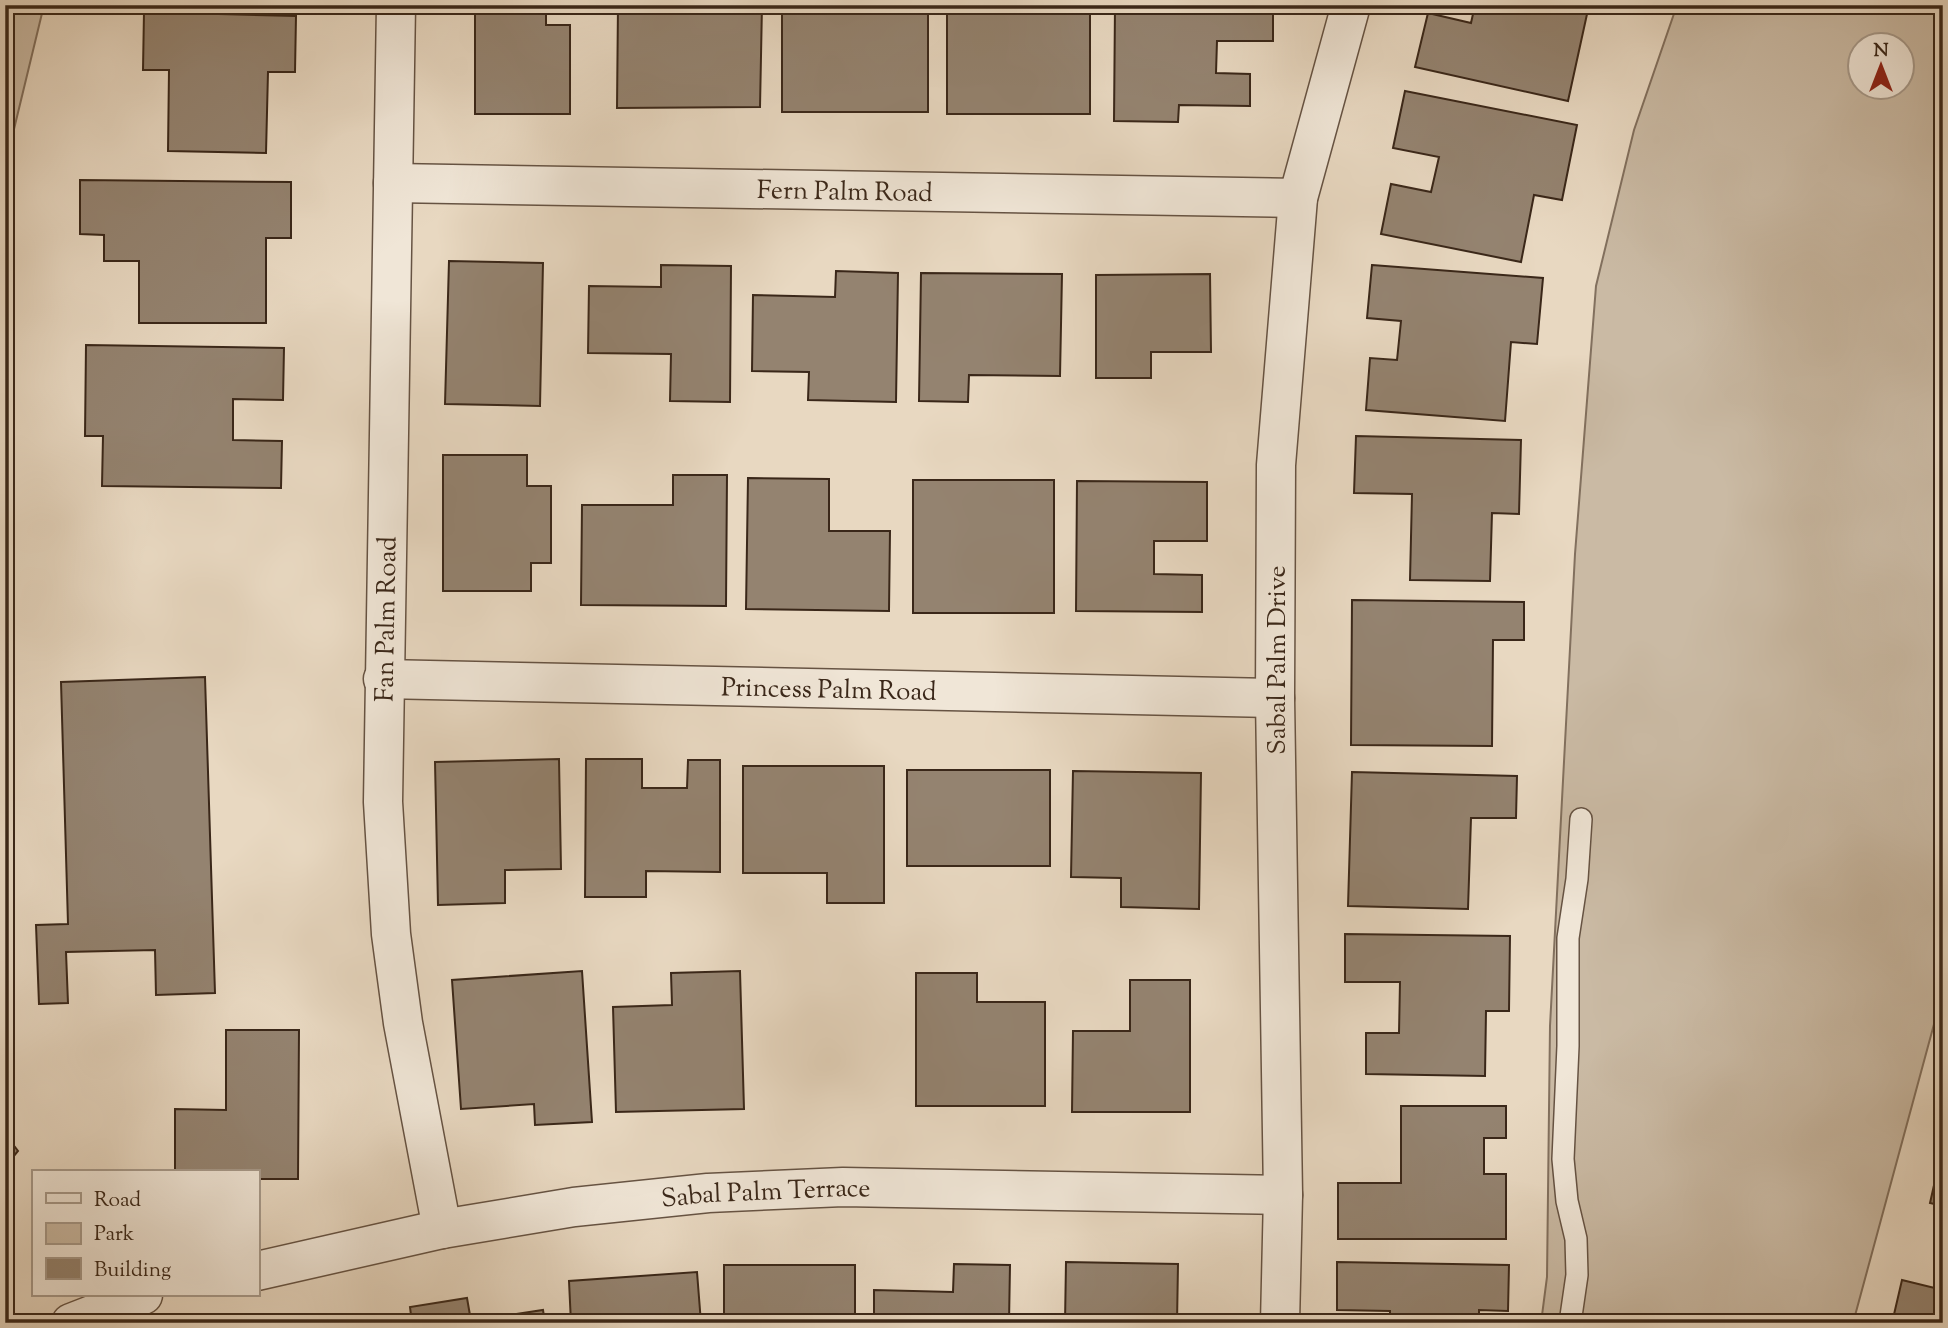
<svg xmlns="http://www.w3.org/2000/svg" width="1948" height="1328" viewBox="0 0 1948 1328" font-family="'Sorts Mill Goudy',serif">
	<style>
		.green { fill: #cabaa4; stroke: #82705e; stroke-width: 2; fill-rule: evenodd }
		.building { fill: #948370; stroke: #3a2719; stroke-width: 2 }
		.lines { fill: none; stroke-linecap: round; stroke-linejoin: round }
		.service-casing { stroke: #665343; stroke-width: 24 }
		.minor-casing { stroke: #665343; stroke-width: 41 }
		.service { stroke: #f0e6d7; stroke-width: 21 }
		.minor { stroke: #f0e6d7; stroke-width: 38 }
		.labels { text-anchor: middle; stroke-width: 7; stroke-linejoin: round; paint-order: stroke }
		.street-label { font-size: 26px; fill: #3a2719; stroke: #f0e6d7 }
	</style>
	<rect width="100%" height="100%" fill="#e8d8c1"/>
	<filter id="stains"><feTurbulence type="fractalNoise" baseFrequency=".00286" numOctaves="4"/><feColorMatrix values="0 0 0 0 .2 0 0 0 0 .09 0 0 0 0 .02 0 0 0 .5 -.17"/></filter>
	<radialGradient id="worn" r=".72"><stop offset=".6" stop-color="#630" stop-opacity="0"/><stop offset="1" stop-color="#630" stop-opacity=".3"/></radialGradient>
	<path class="green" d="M5,5H44L8,154L5,205Z
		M1677,5H1943V991L1853,1323H1541L1547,1277L1550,1026L1575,554L1596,286L1634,130ZM1860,46H1902V88H1860Z"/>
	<path class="building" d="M454,5H546V25H570V114H475V10H454Z
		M618,5H762L760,107L617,108Z
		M811,5H928V112H782V14H811Z
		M947,5H1066V13H1090V114H947Z
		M1115,5H1273V41H1217L1216,73L1250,74V106L1179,105L1178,122L1114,121Z
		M1475,5H1589L1568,101L1415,67L1428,13L1471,23Z
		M144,12L296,16L295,72H268L266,153L168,151L169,70H143Z
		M1405,91L1577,125L1562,200L1534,195L1521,262L1381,234L1391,184L1431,192L1439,157L1393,148Z
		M80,180L291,182V238H266V323H139V261H104V235L80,234Z
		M449,261L543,263L540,406L445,404Z
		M661,265L731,266L730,402L670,401L671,354L588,353L589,286L661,287Z
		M1372,265L1543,278L1537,344L1511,342L1505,421L1366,410L1370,358L1397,360L1401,321L1367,318Z
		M836,271L898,273L896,402L808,400L809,372L752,371L753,295L835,297Z
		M921,273L1062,274L1060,376L969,375L968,402L919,401Z
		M1210,274L1211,352H1151V378H1096V275Z
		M86,345L284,348L283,400L233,399V440L282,441L281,488L102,486L103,436H85Z
		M1356,436L1521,440L1519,514L1492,513L1490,581L1410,580L1412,494L1354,493Z
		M443,455H527V486H551V563H531V591H443Z
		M673,475H727L726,606L581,605L582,505H673Z
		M748,478L829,479V531H890L889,611L746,609Z
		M913,480H1054V613H913Z
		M1077,481L1207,482V541H1154V574L1202,575V612L1076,611Z
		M1352,600L1524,602V640H1493L1492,746L1351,745Z
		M205,677L215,993L156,995L155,950L66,952L68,1003L39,1004L36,925L68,924L61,682Z
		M559,759L561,869L505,870V903L438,905L435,762Z
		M586,759H642V788H687L688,760H720V872L646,871V897H585Z
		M743,766H884V903H827V873H743Z
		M907,770H1050V866H907Z
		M1073,771L1201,773L1199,909L1121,907V878L1071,877Z
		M1352,772L1517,776L1516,818H1471L1468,909L1348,906Z
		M1345,934L1510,936L1509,1011H1486L1485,1076L1366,1074V1033H1399L1400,982H1345Z
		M582,971L592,1122L535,1125L534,1104L461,1109L452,980Z
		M740,971L744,1109L616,1112L613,1007L672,1005L671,973Z
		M916,973H977V1002H1045V1106H916Z
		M1130,980H1190V1112H1072L1073,1031H1130Z
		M226,1030H299L298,1179H257V1172H175V1109L226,1110Z
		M1401,1106H1506V1138H1484V1174H1506V1239H1338V1183H1401Z
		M5,1134L18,1151L5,1167Z
		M1943,1145V1206L1930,1203Z
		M1066,1262L1178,1264L1177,1323H1065Z
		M1337,1262L1509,1265L1508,1311L1479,1310V1323H1390V1311L1337,1310Z
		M954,1264L1010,1265L1009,1323H874V1290L953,1292Z
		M724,1265H855V1323H724Z
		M697,1272L701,1323H571L569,1281Z
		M1902,1280L1943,1290V1323H1892Z
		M467,1298L471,1321L543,1310L545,1323H412L410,1307Z"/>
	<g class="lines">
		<g class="service-casing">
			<path id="service" d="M1570,1323L1577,1275L1576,1239L1567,1201L1563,1159L1568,1046V938L1577,879L1581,819"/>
		</g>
		<g class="minor-casing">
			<g id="minor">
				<path d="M396,5L383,802L391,934L403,1023L442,1229"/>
				<path id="s1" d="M393,183L1298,198"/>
				<path id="s2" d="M383,679L1275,698"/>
				<path id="s3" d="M257,1271L442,1229L574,1207L708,1193L843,1187L1283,1195"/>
				<path d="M71,1323L143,1295"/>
				<path d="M1280,1323L1283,1195L1275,698L1276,465L1298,198L1351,5"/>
			</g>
		</g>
		<use href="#service" class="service"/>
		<use href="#minor" class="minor"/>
	</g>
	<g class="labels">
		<g class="street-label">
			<text dy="9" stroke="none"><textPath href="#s1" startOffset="452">Fern Palm Road</textPath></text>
			<text transform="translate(385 619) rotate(-89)" y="9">Fan Palm Road</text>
			<text transform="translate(1276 660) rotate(-90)" y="9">Sabal Palm Drive</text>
			<text dy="9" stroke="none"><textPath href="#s2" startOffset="446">Princess Palm Road</textPath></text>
			<text dy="9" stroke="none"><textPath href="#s3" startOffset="516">Sabal Palm Terrace</textPath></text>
		</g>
	</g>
	<rect width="1948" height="1328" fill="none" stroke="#e8d8c1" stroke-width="28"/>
	<rect x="7" y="7" width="1934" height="1314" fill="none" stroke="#3a2719" stroke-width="3.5"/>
	<rect x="14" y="14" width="1920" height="1300" fill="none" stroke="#3a2719" stroke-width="2"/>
	<rect x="32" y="1170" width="228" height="126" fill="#f0e6d7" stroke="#a79a8b" stroke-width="2"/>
	<rect x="46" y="1193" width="35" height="10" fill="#f0e6d7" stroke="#a79a8b" stroke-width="2"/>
	<text x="94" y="1206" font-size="21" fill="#3a2719">Road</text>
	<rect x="46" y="1223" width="35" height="21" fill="#cabaa4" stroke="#a79a8b" stroke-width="2"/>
	<text x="94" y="1240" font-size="21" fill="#3a2719">Park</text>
	<rect x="46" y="1258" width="35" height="21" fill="#948370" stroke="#a79a8b" stroke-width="2"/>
	<text x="94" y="1276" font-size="21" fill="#3a2719">Building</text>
	<g transform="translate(1881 66)"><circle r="33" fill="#f0e6d7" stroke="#a79a8b" stroke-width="2"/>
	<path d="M0-5L12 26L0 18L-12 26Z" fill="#8f2418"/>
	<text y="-10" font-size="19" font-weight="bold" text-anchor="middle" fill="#3a2719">N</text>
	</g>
	<rect width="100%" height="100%" filter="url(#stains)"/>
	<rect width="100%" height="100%" fill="url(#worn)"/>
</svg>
